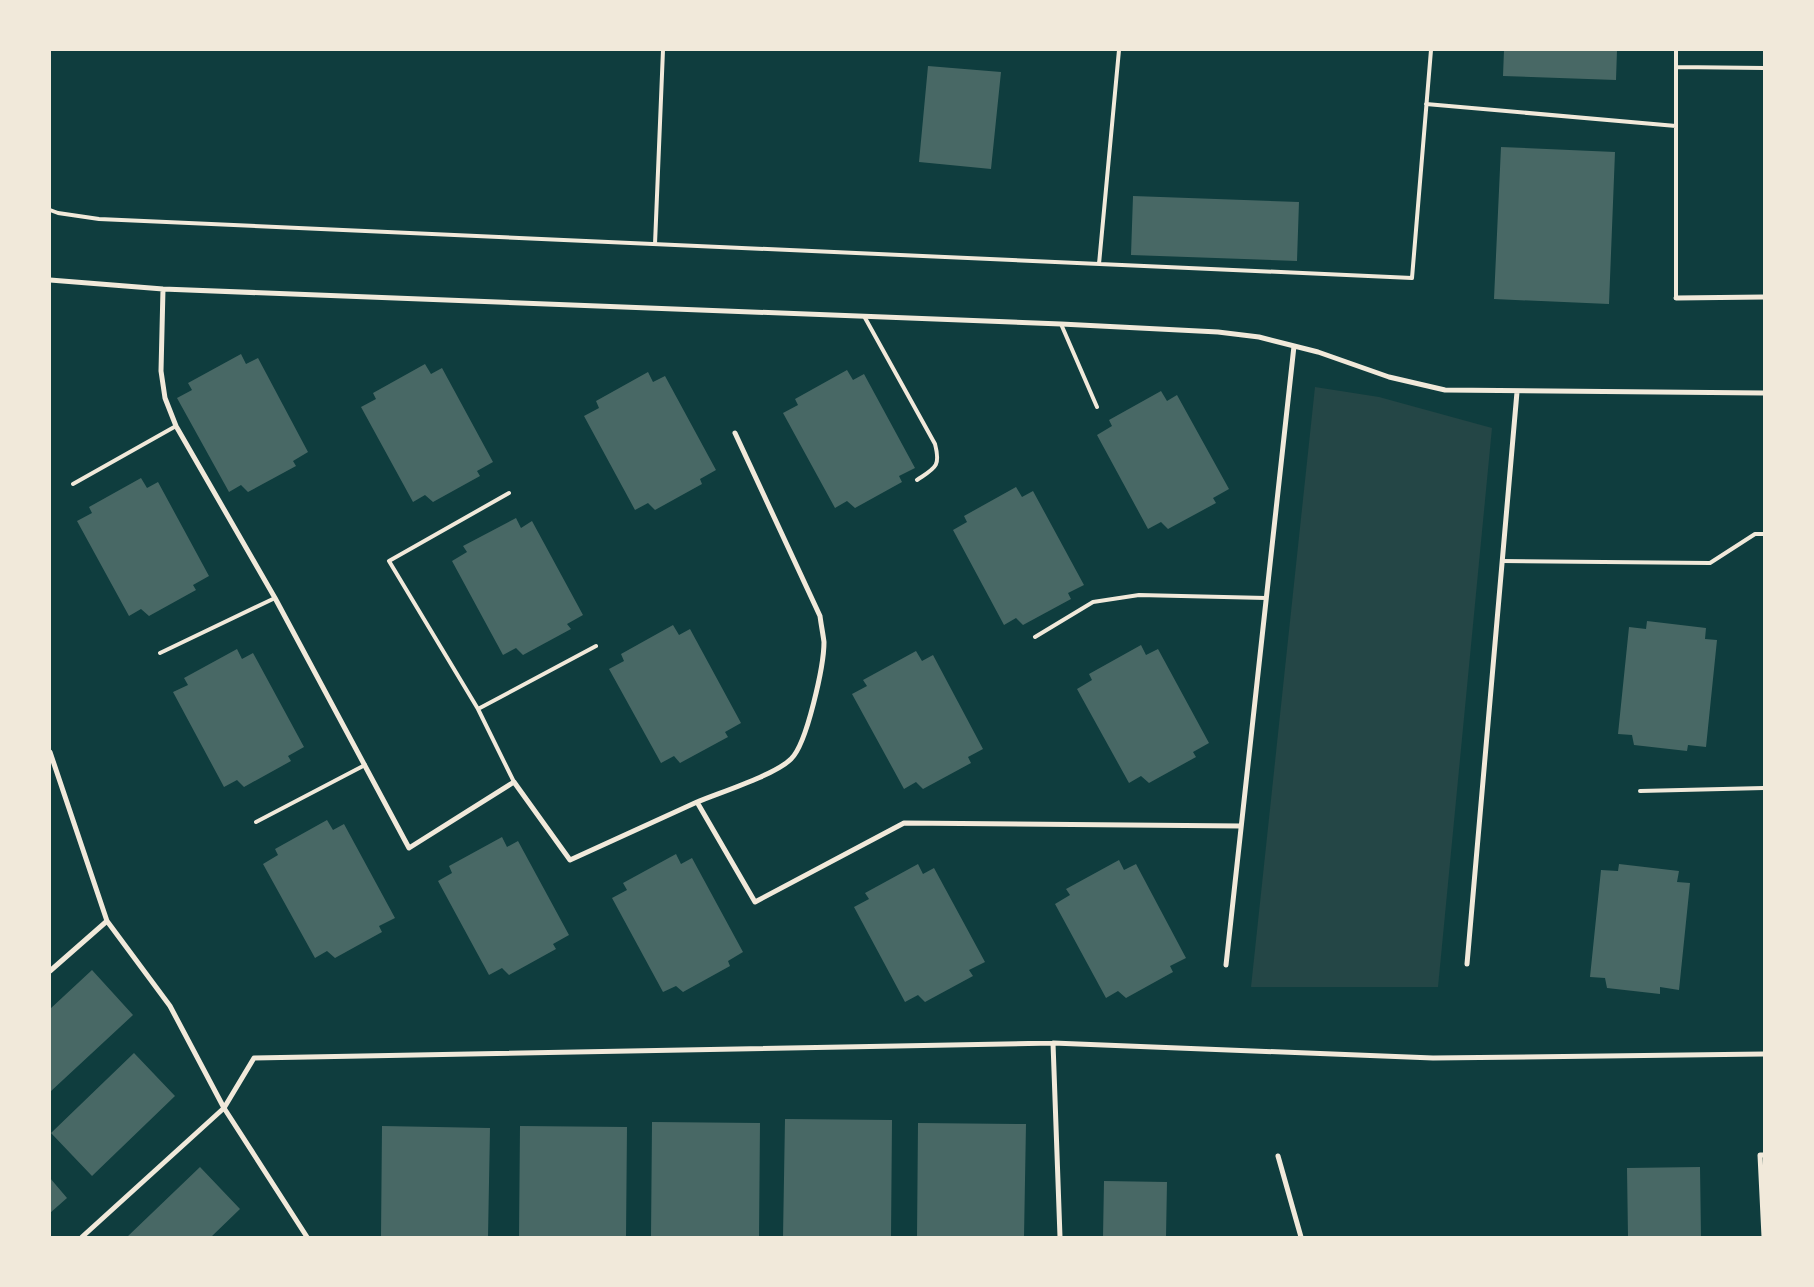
<svg xmlns="http://www.w3.org/2000/svg" width="1814" height="1287" viewBox="0 0 1814 1287" font-family="'Fira Sans',sans-serif">
	<style>
		.green { fill: #244646 }
		.building { fill: #486865 }
		.lines { fill: none; stroke-linecap: round; stroke-linejoin: round }
		.service { stroke: #f1e9da; stroke-width: 4 }
		.minor { stroke: #f1e9da; stroke-width: 5 }
	</style>
	<rect width="100%" height="100%" fill="#0f3d3e"/>
	<path class="green" d="M1315,387L1379,397L1492,428L1438,987H1251Z"/>
	<path class="building" d="M1504,50H1617L1616,80L1503,76Z
		M928,66L1001,72L991,169L919,162Z
		M1501,147L1615,152L1609,304L1494,299Z
		M1133,196L1299,202L1297,261L1131,255Z
		M241,354L246,364L258,358L308,452L293,461L296,466L248,492L241,485L229,492L177,398L192,390L188,383Z
		M425,364L431,374L442,368L493,462L477,471L480,476L433,502L425,495L413,502L361,407L376,399L373,393Z
		M847,370L853,380L864,374L915,468L899,476L902,482L855,508L847,501L835,508L783,413L798,405L795,399Z
		M648,372L653,382L665,376L716,470L700,479L702,484L655,510L648,503L635,510L584,416L599,408L596,401Z
		M1161,391L1167,401L1177,395L1229,489L1213,498L1216,503L1168,529L1161,522L1148,529L1097,435L1112,426L1109,420Z
		M141,478L147,488L158,482L209,576L193,585L196,590L149,616L141,609L129,616L77,521L92,513L89,507Z
		M1016,487L1022,497L1033,491L1084,585L1068,593L1071,599L1023,625L1016,618L1004,625L953,530L967,522L964,516Z
		M516,518L521,528L532,521L583,615L567,624L571,629L523,655L516,648L503,655L452,561L467,552L463,546Z
		M1647,621L1706,628L1705,639L1717,640L1706,747L1688,745L1687,751L1634,745L1632,735L1618,734L1629,627L1646,629Z
		M673,625L679,635L690,629L741,723L725,732L728,737L680,763L674,756L661,763L609,669L624,661L621,654Z
		M1141,645L1146,655L1158,649L1209,743L1193,752L1196,757L1149,783L1141,776L1129,783L1077,689L1092,680L1089,674Z
		M237,649L242,659L253,653L304,747L288,756L291,761L244,787L237,780L224,787L173,692L188,685L184,678Z
		M916,651L922,661L933,655L983,749L968,757L971,763L923,789L916,782L904,789L852,694L867,686L863,680Z
		M327,820L333,830L344,824L395,918L379,926L382,932L335,958L327,951L315,958L263,864L278,855L275,849Z
		M502,837L507,847L518,841L569,935L553,944L556,949L509,975L502,968L489,975L438,881L452,873L449,866Z
		M676,854L681,864L692,858L743,952L728,961L730,966L683,992L676,986L663,992L612,898L627,890L623,883Z
		M1119,860L1124,870L1136,864L1186,958L1170,966L1173,972L1126,998L1118,991L1106,998L1055,904L1070,895L1066,889Z
		M918,864L923,874L934,868L985,962L969,970L973,976L925,1002L918,995L905,1002L854,907L869,899L865,893Z
		M1619,864L1679,871L1677,882L1690,883L1679,990L1660,987V994L1607,988L1605,978L1590,977L1601,870L1618,871Z
		M92,970L133,1015L50,1092V1009Z
		M134,1053L175,1096L92,1176L51,1133Z
		M785,1119L892,1120L891,1237H783Z
		M652,1122L760,1123L759,1237H651Z
		M918,1123L1026,1124L1024,1237H917Z
		M382,1126L490,1128L488,1237H381Z
		M520,1126L627,1127L626,1237H519Z
		M200,1167L240,1209L211,1237H127Z
		M1700,1167L1701,1237H1628L1627,1168Z
		M50,1178L67,1198L50,1213Z
		M1104,1181L1167,1182L1166,1237H1103Z"/>
	<g class="lines">
		<path class="service" d="M1676,50V298
			M1676,67L1764,68
			M1426,104L1676,126
			M50,210L58,213L99,219L1412,278L1431,50
			M655,244L663,50
			M1099,264L1119,50
			M864,316L935,444C941,467 935,468 917,480
			M1061,324L1097,407
			M73,484L176,426
			M509,493L389,561L478,709L514,782
			M1502,561L1710,563L1755,534H1764
			M1035,637L1093,602L1139,595L1266,598
			M160,653L275,598
			M478,709L596,646
			M1640,791L1764,788
			M256,822L365,765"/>
		<path class="minor" d="M50,280L163,289L1061,324L1218,332L1259,337L1318,352L1389,377L1445,390L1764,393
			M163,289L161,371L165,398L176,426L275,598L409,848L514,782L570,860L697,802L755,902L904,823L1241,826
			M1676,298L1764,297
			M50,752L107,921L170,1006L224,1108L307,1237
			M697,802C721,792 775,775 791,759C807,744 824,665 824,642C823,634 821,624 820,616L735,433
			M1467,964L1517,392
			M1226,965L1294,346
			M50,971L107,921
			M1053,1043L1060,1237
			M1278,1156L1301,1237
			M82,1237L224,1108L254,1058L1053,1043L1433,1058L1764,1054
			M1764,1237L1760,1155H1764"/>
	</g>
	<rect width="1814" height="1287" fill="none" stroke="#f1e9da" stroke-width="102"/>
</svg>
